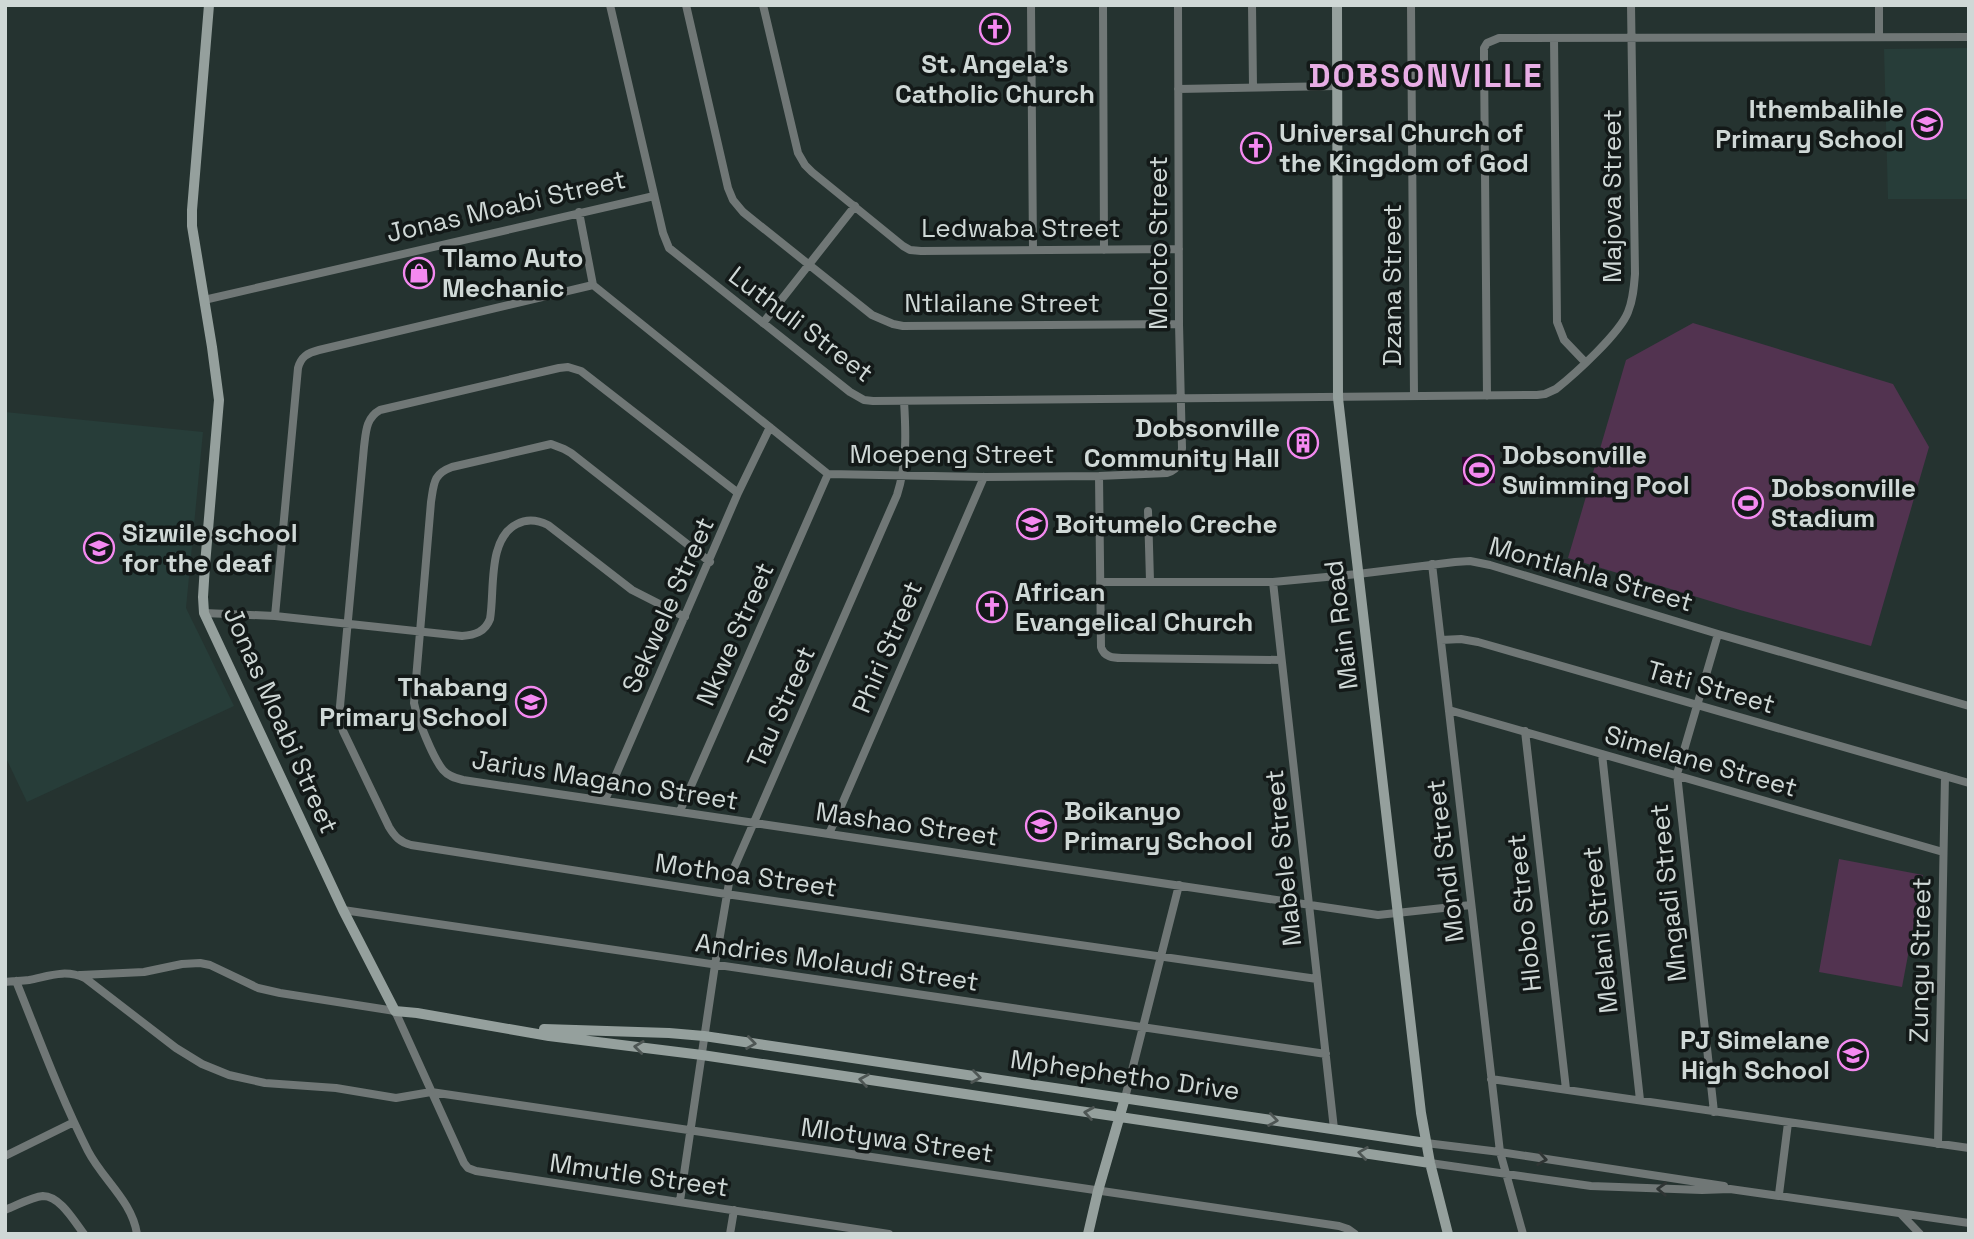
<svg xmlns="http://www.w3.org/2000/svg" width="1974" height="1239" viewBox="0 0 1974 1239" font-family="'Space Grotesk',sans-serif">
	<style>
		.built { fill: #273d39 }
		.green { fill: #523350 }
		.water { fill: #2e062e }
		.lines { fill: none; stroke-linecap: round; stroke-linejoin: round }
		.street { stroke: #707776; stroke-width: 8 }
		.secondary { stroke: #95a09d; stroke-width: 10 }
		.oneway { stroke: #4e5654 }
		.oneway2 { stroke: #2f3534 }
		.labels { text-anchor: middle; stroke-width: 7; stroke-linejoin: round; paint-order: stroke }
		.poi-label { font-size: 26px; font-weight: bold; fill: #cfd8d6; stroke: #131918; text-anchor: start }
		.street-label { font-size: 26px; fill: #cfd8d6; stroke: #131918 }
		.district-label { font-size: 33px; font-weight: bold; letter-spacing: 2px; fill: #e8ade5; stroke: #131918 }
	</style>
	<rect width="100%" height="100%" fill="#253330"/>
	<path class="built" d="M1969,48V199H1888L1884,49Z
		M5,412L203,432L186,608L234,706L27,802L5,756Z"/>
	<path class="green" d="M1693,323L1893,384L1929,447L1871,646L1740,610L1568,558L1626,360Z
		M1839,859L1923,875L1902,987L1819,972Z"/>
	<path class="water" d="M1494,455L1495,483L1463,485L1462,457Z"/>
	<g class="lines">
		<path class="street" d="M610,5L663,233L669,248L850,392L864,400L873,401L1537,395L1545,394L1556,389C1575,374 1620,333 1628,312C1633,300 1634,287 1635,274L1631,5
			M686,5L728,188L733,200L743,212L872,315L893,324L903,326L1179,324
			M763,5L798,153L805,165L812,172L903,246L910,250L921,251L1179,249
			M1031,5L1033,250
			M1103,5L1104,250
			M1252,5L1253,87
			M1411,5L1414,396
			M1879,5V37
			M1554,38L1557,322L1564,340L1585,362
			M1178,89L1337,86
			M579,212L593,285L828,474L984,477L1099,476L1167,473C1180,469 1181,460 1182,448L1179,324L1178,5
			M204,300L654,196
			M763,323L855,206
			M1487,396L1484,58V48L1487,43L1499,38L1969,37
			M1099,476L1101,647C1104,657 1113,658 1122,658L1281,660
			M738,493L581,371L568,367L559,368L380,410C366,418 366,431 364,447L339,717L343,731L389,827C395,837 400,842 411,845L726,894L1317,979
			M1148,511L1150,581
			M710,562L571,453L564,449L551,444L452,467C433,474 434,483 431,502L414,703C417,718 433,758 443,770C448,776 455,778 463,780L1378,915L1471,905
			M1432,564L1500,1152L1523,1234
			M1100,582H1273L1358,574L1455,562L1470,561L1490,565L1718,634L1969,706
			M1273,582L1334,1129
			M204,613L275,616L462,636C475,635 485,632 490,619C495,590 487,539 517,524C528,518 538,520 548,525L632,590L685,617
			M275,616L298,368C301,357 307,353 319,350L593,285
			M1441,640L1461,639L1478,642L1969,783
			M1449,710L1943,852
			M1525,731L1566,1089
			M1602,754L1640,1100
			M605,800L738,493L770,427
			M680,811L828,474
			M829,834L984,477
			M343,910L1326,1054
			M81,975L144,972L182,964L200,963L210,965L258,988L280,993L395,1011L464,1163L468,1168L476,1171L889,1234
			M16,981C39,1038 60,1096 88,1151C103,1180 132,1201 137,1234
			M5,982C13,981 21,981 29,980C49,976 65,969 85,978L176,1048L202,1064L229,1075L265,1083L336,1088L396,1098L431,1092L1339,1226L1348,1229L1355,1234
			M1491,1079L1969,1148
			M1125,1098L1179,885
			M1714,1112L1677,774L1718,634
			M1426,1143L1500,1152L1724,1186
			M1938,1144L1945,776
			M5,1156L74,1122
			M1430,1163L1591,1186L1702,1190L1730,1189L1969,1223
			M1779,1194L1788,1123
			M680,1201L715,965L730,877L897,495C907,464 906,433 904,401
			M5,1210C16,1206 31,1197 43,1196C60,1196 74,1221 84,1234
			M1901,1214L1920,1234
			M730,1234L734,1210"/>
		<path class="secondary" d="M209,5L192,210V226L212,347L219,400L205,565L203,597L204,613L343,910L395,1011L417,1013L549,1036L702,1055L1430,1163
			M1337,5L1338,398L1421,1113L1430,1163L1448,1234
			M544,1029L669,1033L704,1036L1426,1143
			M1088,1234L1098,1191L1125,1098"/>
	</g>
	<defs><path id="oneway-chevron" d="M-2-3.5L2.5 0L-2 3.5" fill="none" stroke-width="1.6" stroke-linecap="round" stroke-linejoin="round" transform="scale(1.75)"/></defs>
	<g class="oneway">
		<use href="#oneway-chevron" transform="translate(751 1043) rotate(8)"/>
		<use href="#oneway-chevron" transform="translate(639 1047) rotate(-173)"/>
		<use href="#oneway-chevron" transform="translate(976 1077) rotate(8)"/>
		<use href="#oneway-chevron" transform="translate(864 1080) rotate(-171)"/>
		<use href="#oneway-chevron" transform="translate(1089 1113) rotate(-171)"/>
		<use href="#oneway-chevron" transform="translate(1273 1120) rotate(8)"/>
		<use href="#oneway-chevron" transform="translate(1363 1153) rotate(-172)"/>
	</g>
	<g class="oneway2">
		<use href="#oneway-chevron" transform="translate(1542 1159) rotate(9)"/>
		<use href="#oneway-chevron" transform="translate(1662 1189) rotate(-178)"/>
	</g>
	<defs>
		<g id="church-ring" transform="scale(1.575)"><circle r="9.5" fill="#131918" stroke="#f489f0" stroke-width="1.5"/><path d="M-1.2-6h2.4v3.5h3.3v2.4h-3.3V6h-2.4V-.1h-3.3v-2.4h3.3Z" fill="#f489f0"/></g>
		<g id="school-ring" transform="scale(1.575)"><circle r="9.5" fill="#131918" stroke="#f489f0" stroke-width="1.5"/><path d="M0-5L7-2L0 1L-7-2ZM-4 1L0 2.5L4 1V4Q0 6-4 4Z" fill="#f489f0"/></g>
		<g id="shop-ring" transform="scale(1.575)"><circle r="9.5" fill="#131918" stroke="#f489f0" stroke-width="1.5"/><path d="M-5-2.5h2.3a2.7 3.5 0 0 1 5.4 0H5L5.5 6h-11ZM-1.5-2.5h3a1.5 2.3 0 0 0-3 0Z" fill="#f489f0"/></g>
		<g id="building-ring" transform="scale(1.575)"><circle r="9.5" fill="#131918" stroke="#f489f0" stroke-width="1.5"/><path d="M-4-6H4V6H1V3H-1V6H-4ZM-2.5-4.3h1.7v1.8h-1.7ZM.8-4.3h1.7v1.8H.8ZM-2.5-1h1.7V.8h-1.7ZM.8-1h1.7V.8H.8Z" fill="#f489f0"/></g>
		<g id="stadium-ring" transform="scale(1.575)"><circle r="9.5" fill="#131918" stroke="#f489f0" stroke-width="1.5"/><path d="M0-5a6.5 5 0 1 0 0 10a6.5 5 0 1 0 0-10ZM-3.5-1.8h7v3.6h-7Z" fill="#f489f0"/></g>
	</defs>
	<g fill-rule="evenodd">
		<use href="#church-ring" x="995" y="29"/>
		<use href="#school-ring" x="1927" y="124"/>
		<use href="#church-ring" x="1256" y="148"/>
		<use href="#shop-ring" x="419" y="273"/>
		<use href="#building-ring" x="1303" y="443"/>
		<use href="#stadium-ring" x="1479" y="470"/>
		<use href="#stadium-ring" x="1748" y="503"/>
		<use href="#school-ring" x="1032" y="524"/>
		<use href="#school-ring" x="99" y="548"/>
		<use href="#church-ring" x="992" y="607"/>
		<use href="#school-ring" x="531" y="702"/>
		<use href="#school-ring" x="1041" y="826"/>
		<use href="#school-ring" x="1853" y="1055"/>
	</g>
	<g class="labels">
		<g class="poi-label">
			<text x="995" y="73" text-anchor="middle">St. Angela's<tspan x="995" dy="30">Catholic Church</tspan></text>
			<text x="1904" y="118" text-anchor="end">Ithembalihle<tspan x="1904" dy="30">Primary School</tspan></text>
			<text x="1279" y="142">Universal Church of<tspan x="1279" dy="30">the Kingdom of God</tspan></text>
			<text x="442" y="267">Tlamo Auto<tspan x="442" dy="30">Mechanic</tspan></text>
			<text x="1280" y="437" text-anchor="end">Dobsonville<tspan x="1280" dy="30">Community Hall</tspan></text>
			<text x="1502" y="464">Dobsonville<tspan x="1502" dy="30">Swimming Pool</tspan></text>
			<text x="1771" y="497">Dobsonville<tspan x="1771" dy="30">Stadium</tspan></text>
			<text x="1055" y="533">Boitumelo Creche</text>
			<text x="122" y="542">Sizwile school<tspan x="122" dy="30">for the deaf</tspan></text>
			<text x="1015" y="601">African<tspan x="1015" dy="30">Evangelical Church</tspan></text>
			<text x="508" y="696" text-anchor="end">Thabang<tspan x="508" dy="30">Primary School</tspan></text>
			<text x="1064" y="820">Boikanyo<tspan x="1064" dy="30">Primary School</tspan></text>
			<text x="1830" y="1049" text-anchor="end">PJ Simelane<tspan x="1830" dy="30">High School</tspan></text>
		</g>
		<g class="street-label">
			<text transform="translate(1612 196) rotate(-90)" y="9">Majova Street</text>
			<text transform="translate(506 206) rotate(-13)" y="9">Jonas Moabi Street</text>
			<text x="1021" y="237">Ledwaba Street</text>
			<text transform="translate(1158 243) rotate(-90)" y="9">Moloto Street</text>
			<text transform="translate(1392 285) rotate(-90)" y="9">Dzana Street</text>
			<text x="1002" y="312">Ntlailane Street</text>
			<text transform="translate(801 324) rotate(37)" y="9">Luthuli Street</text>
			<text x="952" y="463">Moepeng Street</text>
			<text transform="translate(1591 574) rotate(16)" y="9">Montlahla Street</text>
			<text transform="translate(668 605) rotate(-66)" y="9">Sekwele Street</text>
			<text transform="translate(1341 625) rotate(-97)" y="9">Main Road</text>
			<text transform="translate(735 634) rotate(-66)" y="9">Nkwe Street</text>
			<text transform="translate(887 647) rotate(-67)" y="9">Phiri Street</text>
			<text transform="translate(1711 687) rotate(16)" y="9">Tati Street</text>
			<text transform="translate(781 707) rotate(-66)" y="9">Tau Street</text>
			<text transform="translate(281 720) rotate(66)" y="9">Jonas Moabi Street</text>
			<text transform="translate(1701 761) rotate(16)" y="9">Simelane Street</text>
			<text transform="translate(605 780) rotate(9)" y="9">Jarius Magano Street</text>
			<text transform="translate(907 824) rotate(8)" y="9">Mashao Street</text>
			<text transform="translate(1283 858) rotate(-96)" y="9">Mabele Street</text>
			<text transform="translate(1445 861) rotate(-97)" y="9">Mondi Street</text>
			<text transform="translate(746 875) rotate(8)" y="9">Mothoa Street</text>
			<text transform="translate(1668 893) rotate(-96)" y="9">Mngadi Street</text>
			<text transform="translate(1524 913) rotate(-96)" y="9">Hlobo Street</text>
			<text transform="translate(1600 930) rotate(-96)" y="9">Melani Street</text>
			<text transform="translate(1920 960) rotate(-89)" y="9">Zungu Street</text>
			<text transform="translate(837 962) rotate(8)" y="9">Andries Molaudi Street</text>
			<text transform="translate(1125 1075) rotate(8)" y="9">Mphephetho Drive</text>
			<text transform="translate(897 1140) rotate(8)" y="9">Mlotywa Street</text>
			<text transform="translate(639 1175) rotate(8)" y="9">Mmutle Street</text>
		</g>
		<g class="district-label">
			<text x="1426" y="87">DOBSONVILLE</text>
		</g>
	</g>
	<rect width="1974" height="1239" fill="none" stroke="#cfd8d6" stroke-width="14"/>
</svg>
